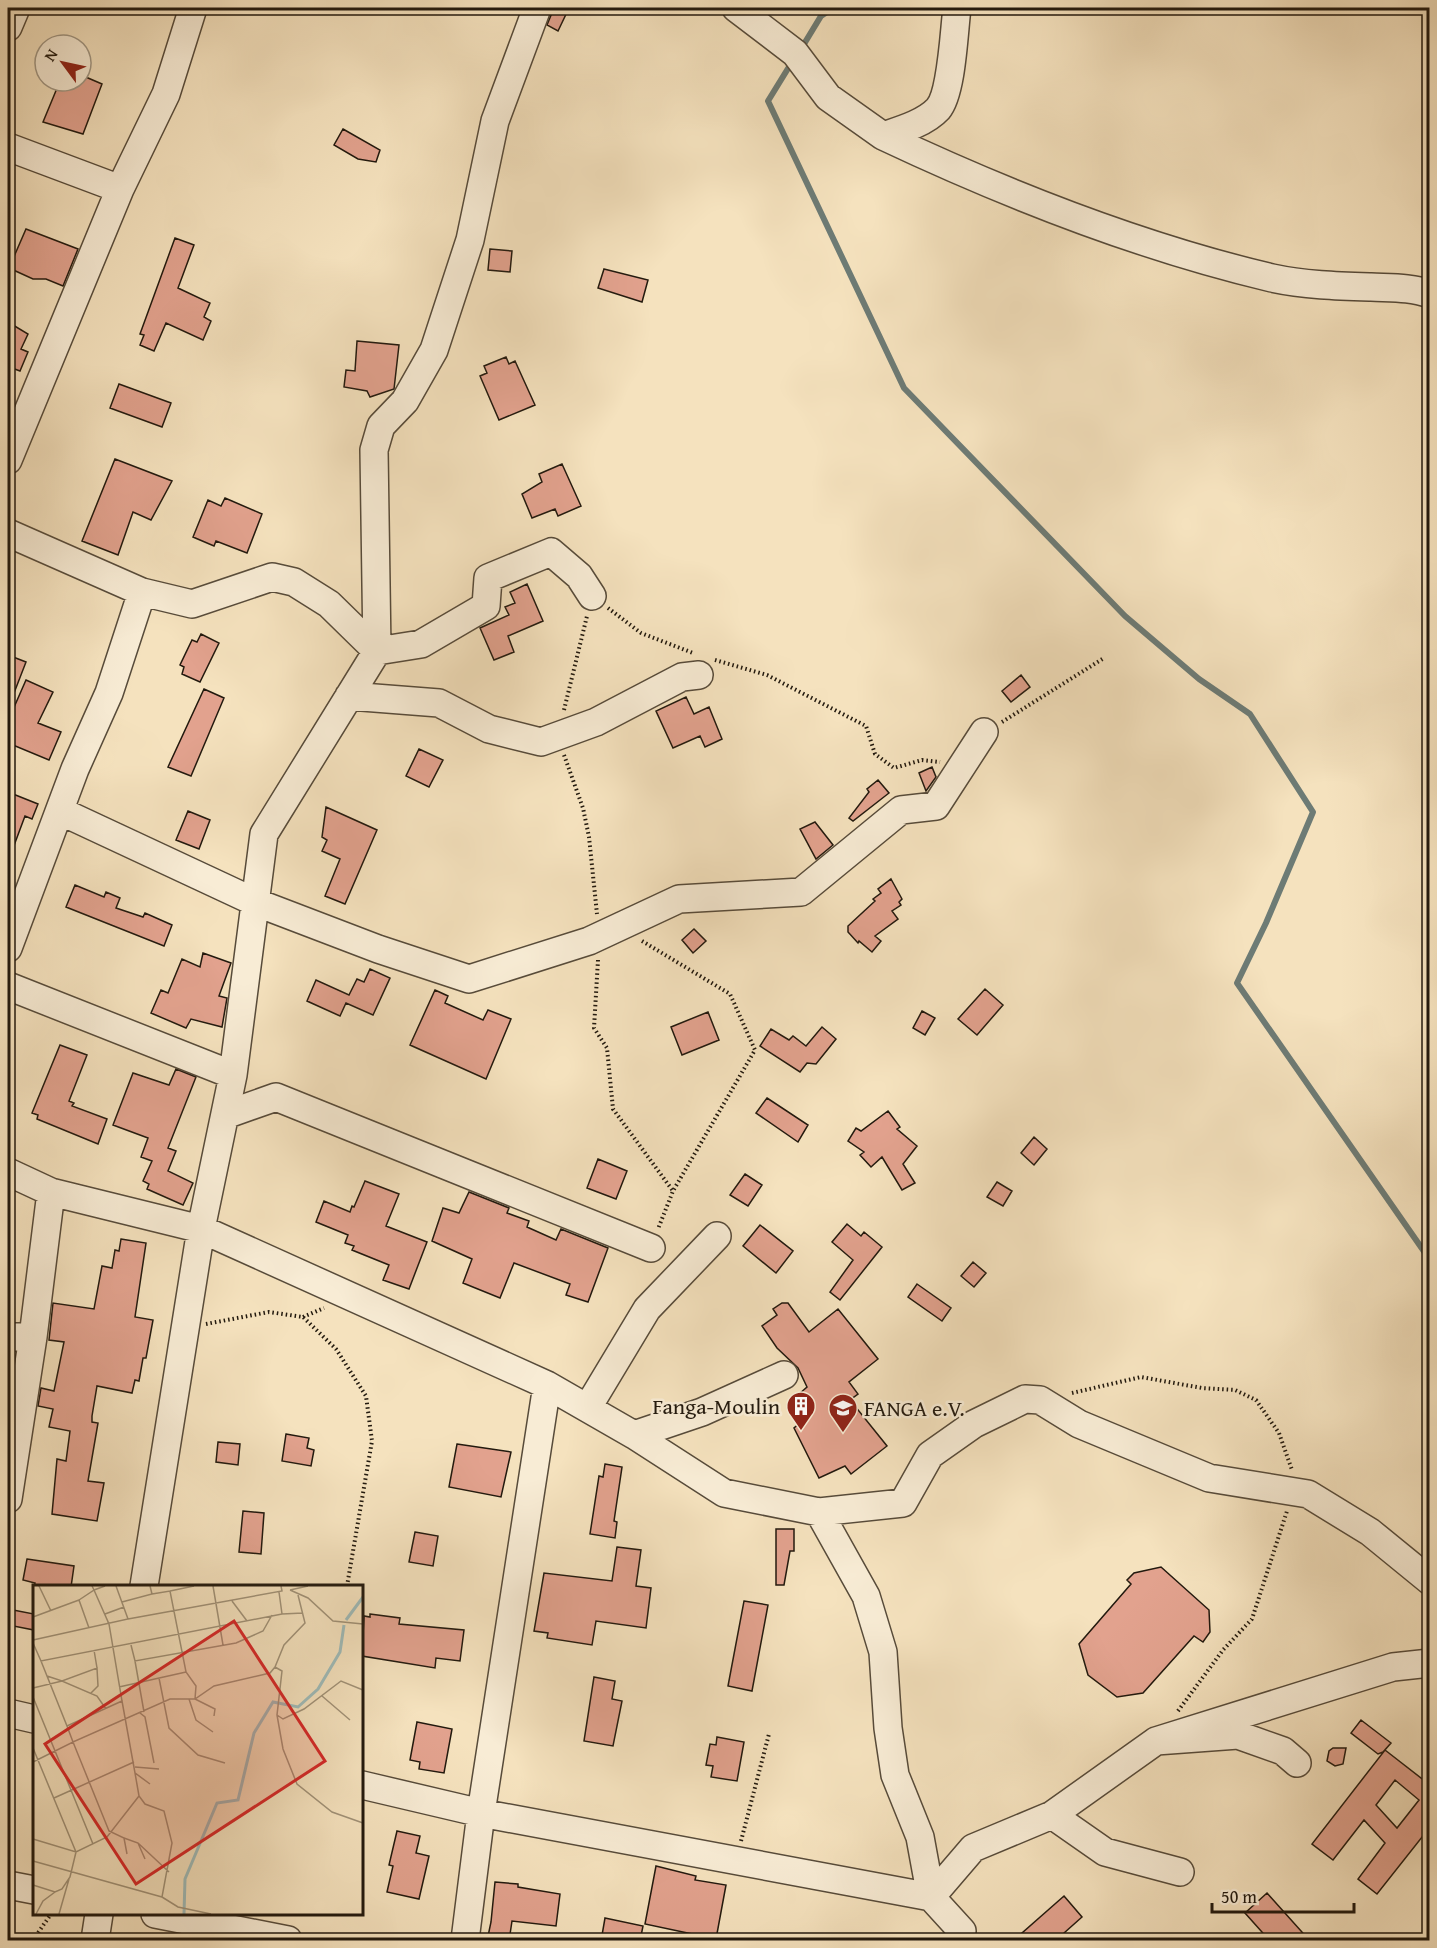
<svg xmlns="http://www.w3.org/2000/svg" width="1437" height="1948" viewBox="0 0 1437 1948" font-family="'Gentium Book Plus',serif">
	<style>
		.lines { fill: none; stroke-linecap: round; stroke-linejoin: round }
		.stream { stroke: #6d7b75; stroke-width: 6 }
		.building { fill: #e2a28e; stroke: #22190e; stroke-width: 1.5; fill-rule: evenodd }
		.minor-casing { stroke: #574b3a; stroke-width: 30 }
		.path { stroke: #22190e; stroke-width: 4; stroke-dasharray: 1.5 3; stroke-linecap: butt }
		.minor { stroke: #f8ecd5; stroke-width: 27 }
		.labels { text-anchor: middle; stroke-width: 5; stroke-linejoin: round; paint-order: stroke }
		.poi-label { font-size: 22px; fill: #22190e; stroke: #f8ecd5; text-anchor: end }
		.inset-river { fill: none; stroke: #9fbcba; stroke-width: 3 }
		.inset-road { fill: none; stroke: #a19278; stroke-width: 1.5 }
		.view { fill: #d62828; fill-opacity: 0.15; stroke: #d62828; stroke-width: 3 }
		.inset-edge { fill: none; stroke: #22190e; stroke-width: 3 }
	</style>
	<rect width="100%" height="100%" fill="#f5e2be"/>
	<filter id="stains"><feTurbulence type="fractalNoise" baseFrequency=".00333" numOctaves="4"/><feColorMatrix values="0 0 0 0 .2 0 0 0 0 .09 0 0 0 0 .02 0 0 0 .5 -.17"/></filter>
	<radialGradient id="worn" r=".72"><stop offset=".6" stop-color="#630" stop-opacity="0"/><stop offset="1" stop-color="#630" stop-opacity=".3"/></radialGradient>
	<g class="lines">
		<path class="stream" d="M801,49L821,16L833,8
			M792,62L768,101L904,388L1125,616L1199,679L1250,714L1313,812L1266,923L1237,983L1430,1260"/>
	</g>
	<path class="building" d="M554,8H569L558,31L547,25Z
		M81,75L102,84L83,134L43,122L60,81H81Z
		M343,129L380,150L376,162L358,159L334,145Z
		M26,229L78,249L63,286L46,279H33L9,268Z
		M175,238L194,245L178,288L210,303L204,317L211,321L203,340L166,323L154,351L140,345L144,335L140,334Z
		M490,249L512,251L510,272L488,270Z
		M604,269L648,280L642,302L598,288Z
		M8,322L28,334L21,349L28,352L20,371L12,368L8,376Z
		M357,341L399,345L394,389L370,397L367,391L344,387L346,370L355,371Z
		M506,357L509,364L515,361L535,405L499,420L480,376L487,373L484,366Z
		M119,384L171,403L162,427L110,408Z
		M115,459L172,481L151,520L133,512L118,555L82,541Z
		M562,464L581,506L558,516L555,509L532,518L522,494L542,482L539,474Z
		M225,498L262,514L247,553L216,541L214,546L193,537L208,500L221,506Z
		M527,584L543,621L508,636L514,652L494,660L480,628L509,615L505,607L515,603L510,592Z
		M201,634L219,643L200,682L182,674L184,667L180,665L192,640L197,642Z
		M8,655L26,662L9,706H8Z
		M1021,675L1030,687L1011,702L1002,691Z
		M26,680L53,692L38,723L61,732L49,760L8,743V721Z
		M204,689L224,698L191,776L168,767Z
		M686,697L694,714L709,707L722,739L705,747L700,736L673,748L656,711Z
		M419,749L443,760L429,787L406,776Z
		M932,767L936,777L926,791L919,773Z
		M878,780L889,793L853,821L849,818L869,792L867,789Z
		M8,792L38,804L32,819L25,816L9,859Z
		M326,807L377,830L345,904L325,896L340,859L322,851L327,840L322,837Z
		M188,811L210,820L199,849L176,840Z
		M815,822L833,845L816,859L800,829Z
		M891,879L902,899L899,902L901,905L892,911L898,919L875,936L881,941L872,952L859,941L858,943L848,932V926L875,901L873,899L881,893L878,889Z
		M75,885L104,897L106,892L120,898L116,908L143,917L145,913L172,925L164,946L66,907Z
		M694,929L706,941L693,953L682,940Z
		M203,953L231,963L219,996L227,998L222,1027L191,1019L186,1028L151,1013L161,990L168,993L182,959L200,967Z
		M370,969L390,978L373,1015L346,1003L340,1016L307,1001L316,980L349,995L357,979L364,982Z
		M985,989L1003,1005L977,1035L958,1019Z
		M435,990L448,996L445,1003L483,1020L488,1010L511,1019L486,1079L410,1045Z
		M922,1011L935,1018L925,1035L913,1028Z
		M708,1012L719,1040L682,1055L671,1027Z
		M822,1027L836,1039L816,1064L807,1063L800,1072L760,1046L771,1029L789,1040L793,1036L806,1046Z
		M60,1045L87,1055L69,1101L74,1103L72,1106L107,1119L98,1144L37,1119L38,1115L32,1113Z
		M176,1069L196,1077L168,1148L176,1151L168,1171L193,1183L183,1205L147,1189L149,1184L143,1181L152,1161L141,1157L148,1138L113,1125L133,1073L169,1085Z
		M767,1098L808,1125L798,1142L756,1113Z
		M888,1111L900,1127L897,1129L917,1146L903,1164L915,1183L902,1190L882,1157L871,1167L860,1155L864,1152L848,1141L856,1128L861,1131Z
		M1034,1137L1047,1149L1034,1165L1021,1153Z
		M598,1159L627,1171L616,1199L587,1188Z
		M745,1174L762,1185L748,1206L730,1195Z
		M365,1181L399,1194L386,1226L427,1242L409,1289L383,1280L389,1265L352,1250L354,1246L345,1243L348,1235L316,1222L324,1201L350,1212L352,1206L354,1207Z
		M997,1182L1012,1191L1003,1206L987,1197Z
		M469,1192L509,1208L507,1213L529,1221L527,1227L556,1240L561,1229L608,1248L588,1302L566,1295L570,1284L514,1263L500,1298L463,1283L472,1259L432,1241L443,1208L459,1213Z
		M847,1224L861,1236L864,1232L882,1247L840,1300L830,1292L853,1260L832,1242Z
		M760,1225L793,1251L776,1273L743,1246Z
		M121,1239L146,1243L135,1317L153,1320L146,1358H143L139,1381L135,1380L132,1393L97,1386L92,1416V1422L98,1423L88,1481L104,1483L97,1521L52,1514L57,1459L66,1461L70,1431L49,1427L53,1409L38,1406L41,1388L54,1391L64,1342L49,1340L53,1303L94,1309L102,1266L112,1268L115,1250L119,1251Z
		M973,1262L986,1273L974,1287L961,1276Z
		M917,1284L951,1308L942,1321L908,1297Z
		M782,1303H788L809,1332L838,1309L878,1359L849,1382L858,1394L850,1400L887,1446L851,1474L845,1466L819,1478L794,1428L813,1412L799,1394L807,1387L798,1368L777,1348L762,1326L777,1315L773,1309Z
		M286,1434L309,1438L307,1448L314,1450L311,1466L282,1461Z
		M218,1442L240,1444L238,1465L216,1462Z
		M457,1444L511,1452L501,1497L449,1487Z
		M605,1464L622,1467L614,1521L617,1522L615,1538L590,1534L599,1476L603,1477Z
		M243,1511L264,1513L261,1554L239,1552Z
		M776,1529H794V1551H790L784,1585H776Z
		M415,1532L438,1536L433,1566L409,1562Z
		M617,1547L641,1550L636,1586L651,1588L646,1628L596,1621L592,1645L547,1638L548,1633L534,1631L544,1573L612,1581Z
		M27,1559L74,1566L71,1587H34L35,1583L23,1580Z
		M1161,1567L1209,1610L1210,1632L1203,1642L1194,1636L1143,1693L1117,1697L1088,1675L1079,1644L1131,1584L1127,1580L1134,1573Z
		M744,1601L768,1605L752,1691L728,1686Z
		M8,1609L34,1614V1630L8,1625Z
		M370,1614L400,1618L399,1624L464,1630L460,1661L436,1658L435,1668L362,1656L364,1616L370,1617Z
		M594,1677L615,1681L612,1699L622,1701L613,1746L584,1741Z
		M1361,1720L1391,1743L1383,1752L1378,1754L1351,1733Z
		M417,1722L452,1729L444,1773L419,1769L420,1762L410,1760Z
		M717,1737L744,1742L737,1781L711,1777L713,1766L706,1765L710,1744L716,1745Z
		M1333,1748H1346L1343,1764L1335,1766L1327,1761L1329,1751Z
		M1385,1750L1430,1785V1827L1377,1894L1358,1879L1385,1843L1364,1820L1333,1860L1312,1844ZM1395,1780L1419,1800L1397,1828L1376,1805Z
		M397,1831L420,1836L416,1853L429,1856L419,1899L387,1892L393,1866L389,1865Z
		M656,1866L696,1876L695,1880L726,1885L716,1939L645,1924Z
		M495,1882L518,1884V1887L560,1894L556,1926L512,1921L509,1941H487L491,1922Z
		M1267,1893L1310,1941H1270L1245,1913Z
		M1064,1896L1082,1917L1055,1941H1013Z
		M605,1918L643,1926L640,1941H601Z"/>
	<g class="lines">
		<g class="minor-casing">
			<path id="minor" d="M736,8L795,53L828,97L883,136C901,130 925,123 938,109C952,93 954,30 957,8
				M8,27L16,8
				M883,136C1008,195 1137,246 1272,278C1304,285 1339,286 1371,287C1391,288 1411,287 1430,294
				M8,147L120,189
				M8,460L120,189L166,94L193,8
				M8,533L142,592L192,604L272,577L294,582L329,604L377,651L421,644L486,606L488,578L551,552L579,576L592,596
				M349,696L439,703L489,729L541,742L596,722L682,677L699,675
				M60,811L255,902L378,949L469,979L589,941L679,899L801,892L901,810L936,806L984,732
				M8,948L75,769L109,693L142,592
				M8,986L233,1075
				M225,1115L276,1097L651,1248
				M8,1172L51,1192L33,1337L8,1499
				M51,1192L201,1229L547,1385L634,1435
				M8,1337H33
				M784,1375L702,1412L634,1435L724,1493L819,1512L903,1503L930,1455L974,1424L1025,1399L1040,1400L1079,1424L1209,1478L1308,1494L1370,1532L1430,1581
				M588,1407L647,1309L717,1236
				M819,1512L866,1596L883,1652L888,1728L895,1775L920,1837L931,1897L962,1931L961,1940
				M144,1586L201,1229L233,1075L264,834L377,651L374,450L381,426L405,401L434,350L470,240L495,121L537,8
				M8,1713L34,1719
				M1156,1741L1393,1667L1430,1663
				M362,1785L481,1813L931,1897L973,1848L1052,1815L1105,1852L1180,1872
				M1052,1815L1156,1741L1238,1735L1283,1751L1297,1763
				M8,1885L34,1890
				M155,1914L288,1940
				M95,1940L99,1914
				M465,1940L481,1813L547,1385"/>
		</g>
		<path class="path" d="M608,608L641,633L693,653
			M715,660L767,675L866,726L875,754L894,768L922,760L940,762
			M564,710L587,616
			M1002,722L1104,658
			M564,755L583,808L589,837L597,914
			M642,941L730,994L755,1050L673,1191L658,1229
			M598,960L594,1028L607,1048L613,1109L673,1191
			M303,1317L324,1308
			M206,1324L269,1312L303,1317L336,1349L366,1396L372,1441L347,1586
			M1072,1393L1141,1377L1202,1388L1235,1390L1256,1400L1279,1433L1292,1470
			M1178,1711L1223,1650L1252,1619L1287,1511
			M741,1841L769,1734
			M33,1940L51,1914"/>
		<use href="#minor" class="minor"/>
	</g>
	<defs>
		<g id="building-pin" transform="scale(1.5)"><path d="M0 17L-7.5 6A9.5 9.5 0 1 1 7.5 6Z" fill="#8f2418" stroke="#f8ecd5"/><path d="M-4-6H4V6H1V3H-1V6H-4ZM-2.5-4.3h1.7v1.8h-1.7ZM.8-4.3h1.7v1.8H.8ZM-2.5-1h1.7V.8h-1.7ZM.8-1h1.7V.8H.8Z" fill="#fff"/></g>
		<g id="school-pin" transform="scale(1.5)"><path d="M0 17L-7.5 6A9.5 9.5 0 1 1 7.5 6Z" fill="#8f2418" stroke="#f8ecd5"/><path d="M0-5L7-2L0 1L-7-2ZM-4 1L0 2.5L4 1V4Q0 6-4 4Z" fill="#fff"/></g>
	</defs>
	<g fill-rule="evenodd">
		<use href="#building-pin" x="801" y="1406"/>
		<use href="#school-pin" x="843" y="1408"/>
	</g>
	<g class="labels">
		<g class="poi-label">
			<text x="780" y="1414">Fanga-Moulin</text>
			<text x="864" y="1416" text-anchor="start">FANGA e.V.</text>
		</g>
	</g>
	<g transform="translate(33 1585)">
		<rect width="330" height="330" fill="#f5e2be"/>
		<path class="inset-river" d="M313,35L330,12M151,329L152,294L184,218L205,215L221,148L240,117L265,122L285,104L307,67L311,40"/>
		<path class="inset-road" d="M6,1L18,26M180,1L190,60M257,5L275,13L300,36L330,39M257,5L275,1M137,6L161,1M246,7L249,29M119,9L137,6L153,87L163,101L162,114L182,124L181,131M46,15L61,5L59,1M199,16L214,36M89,17L119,9L117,1M72,29L91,22M0,32L46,15L56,43M95,34L249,6L248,1M0,55L95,34L83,1M0,58L8,76L249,29L270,28M98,60L102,76L203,58L230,46L239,30M61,65L64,83M8,76L34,141L89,116L76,39L61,5L72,1M102,76L111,127M242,82L251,60L272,38L265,10M14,91L29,96L64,83L65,101L58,108M126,93L136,143L165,170L192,178M86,102L153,87M0,103L29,96L64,111L73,124M289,111L317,135M0,112L60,259M156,114L163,135L180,147M89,116L102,188M107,128L112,132L121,178M244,130L250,164L264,199L299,227L330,238M34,141L40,157L137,114H162L181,101L237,88L242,82L249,86L244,130L250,134L271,124L308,96L330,105M0,163L43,267L37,292L29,304L22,307L0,300M0,177L40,157L76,246L91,253L94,269M102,182L126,184M21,213L101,177M91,253L105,258L112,274M0,254L43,267L74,252L106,211M105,258L136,287M0,276L129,312L139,258L131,226L112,219L106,211L102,188L117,199M129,312L145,322L178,329M3,329L10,316L22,307M26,329L36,294"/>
		<path class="view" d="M201,36L292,176L103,299L12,159Z"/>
		<rect width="330" height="330" class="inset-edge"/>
	</g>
	<rect width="1437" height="1948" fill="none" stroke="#f5e2be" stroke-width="30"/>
	<rect x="9" y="9" width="1419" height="1930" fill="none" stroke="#22190e" stroke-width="3"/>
	<rect x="15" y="15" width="1407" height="1918" fill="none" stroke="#22190e" stroke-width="1.5"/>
	<g transform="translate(63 63) rotate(303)"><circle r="28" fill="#f8ecd5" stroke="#a29885" stroke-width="1.5"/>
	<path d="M0-4.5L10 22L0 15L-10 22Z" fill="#8f2418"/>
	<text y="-9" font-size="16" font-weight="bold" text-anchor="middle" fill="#22190e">N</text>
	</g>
	<path d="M1212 1903v9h142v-9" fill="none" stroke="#22190e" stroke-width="3"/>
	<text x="1221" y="1903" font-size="18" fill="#22190e" stroke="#f8ecd5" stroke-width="4.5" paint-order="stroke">50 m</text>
	<rect width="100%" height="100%" filter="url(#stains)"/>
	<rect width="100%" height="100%" fill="url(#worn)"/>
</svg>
